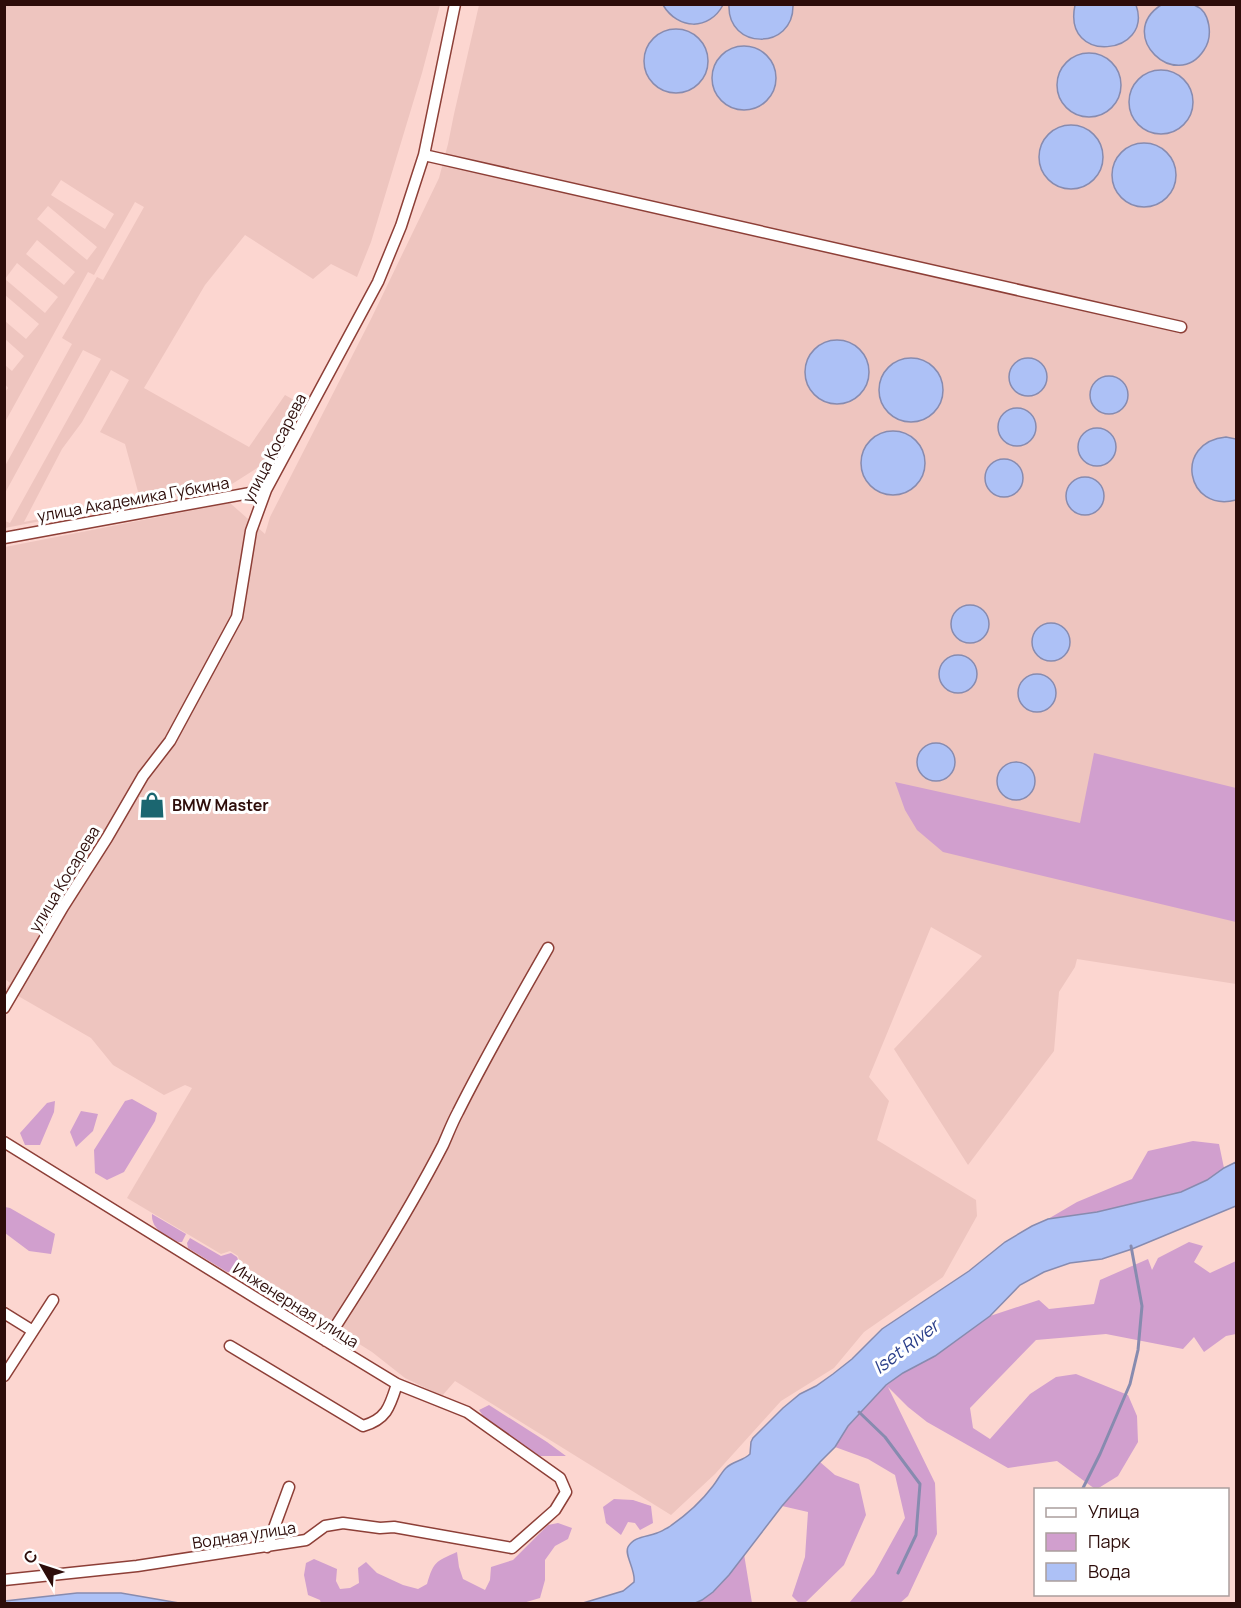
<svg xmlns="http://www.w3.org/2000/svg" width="1241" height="1608" viewBox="0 0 1241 1608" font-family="Manrope,sans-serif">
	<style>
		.built { fill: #eec5bf; fill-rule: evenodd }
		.green { fill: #d19fce }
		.water { fill: #adc1f6; stroke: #878baf; stroke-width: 1.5 }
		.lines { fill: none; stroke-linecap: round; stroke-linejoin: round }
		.stream { stroke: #878baf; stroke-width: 3 }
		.minor-casing { stroke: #8d3f37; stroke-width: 13 }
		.minor { stroke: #fff; stroke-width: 10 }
		.labels { text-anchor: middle; stroke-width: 6; stroke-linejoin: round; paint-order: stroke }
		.street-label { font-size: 16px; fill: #2d0d0a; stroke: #fff }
		.poi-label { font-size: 16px; font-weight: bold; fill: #2d0d0a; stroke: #fff; text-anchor: start }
		.water-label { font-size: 18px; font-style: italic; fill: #2b3f8a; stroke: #fff }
	</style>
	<rect width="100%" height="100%" fill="#fcd6d0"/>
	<path class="built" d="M5,4L440,5L422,73L371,242L357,277L331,264L313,279L245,235L205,285L144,388L249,447L285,395L303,405L281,442L257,468L232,484L5,528V521L10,523L101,359L83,350L5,493V466L72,344L62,338L97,277L103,280L144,207L135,202L94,275L88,272L5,422V392L8,388L5,384V365L12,371L24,356L5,339V321L26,339L39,324L5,295ZM61,180L114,214L105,229L51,195ZM48,206L97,247L87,260L37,219ZM37,240L75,272L64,285L26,254ZM17,263L58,297L45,313L5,279ZM111,370L129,380L100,432L125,444L140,499L24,522L62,449L82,422Z
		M479,5H1236V984L1077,959L1075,967L1059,992L1054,1051L968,1165L894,1049L982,956L931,927L869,1077L889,1101L877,1140L976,1200L977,1216L943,1277L864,1332L834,1368L781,1401L715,1474L671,1515L455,1381L442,1396L405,1378L372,1352L243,1271L246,1265L239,1260L238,1256L230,1251L221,1254L127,1198L192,1088L185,1085L164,1095L113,1065L91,1038L6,989L10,983L5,979V547L230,503L265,534L270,517L372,317L439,178L448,144L454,114Z"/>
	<path class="green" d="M1094,753L1236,788V922L943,852L917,830L905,810L895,782L1080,823Z
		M132,1099L157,1113L155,1121L124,1172L107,1180L95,1173L94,1150L125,1101Z
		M55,1101L54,1112L40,1145H25L20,1133L47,1103Z
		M81,1111L98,1114L93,1131L76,1147L70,1132Z
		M1193,1141L1219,1144L1224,1168L1207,1180L1181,1192L1097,1212L1048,1219L1077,1202L1132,1179L1148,1151Z
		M5,1207L10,1208L55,1234L51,1254L29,1251L5,1233Z
		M152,1214L186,1234L182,1242H178C166,1235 151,1230 152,1214Z
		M190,1238L221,1256L231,1253L237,1257L239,1262L232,1272H227L188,1248L187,1243Z
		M1189,1242L1203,1246L1194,1262L1210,1273L1236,1261V1334L1226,1336L1204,1352L1194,1337L1183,1349L1106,1334L1036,1340L970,1408L973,1428L990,1439L1030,1394L1056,1377L1076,1374L1128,1395L1137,1416L1138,1442L1118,1476L1097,1489H1095L1057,1461L1008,1468L927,1422L908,1407L888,1387L935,1483L937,1534L908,1596L900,1603H849L874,1574L905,1518L895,1475L868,1459L835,1447L848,1426L860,1413L886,1385L903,1373L990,1316L1039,1300L1049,1309L1094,1304L1100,1280L1148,1259L1152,1270L1158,1258Z
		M489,1405L547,1442L566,1456H540L486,1420L479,1410Z
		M820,1462L835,1475L859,1484L866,1515L844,1565L805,1603H799L792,1596L805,1557L808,1512L782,1506Z
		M614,1499L633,1500L651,1506L653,1523L640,1530L635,1523L628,1522L621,1535L606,1523L603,1507Z
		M558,1523L572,1528L568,1539L555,1546L545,1560V1580L540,1598L523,1603L321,1604L320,1600L308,1595L304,1575L306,1563L314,1559L337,1569L336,1581L340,1589L350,1588L359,1583L358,1568L366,1562L377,1573L403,1585L418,1589L427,1584C434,1561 435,1562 457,1552L459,1567L463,1579L485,1590L490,1580L491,1567L513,1560L548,1525Z
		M744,1554L752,1603L693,1604C716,1596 730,1573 744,1554Z"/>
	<path class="water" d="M663,5H723C709,31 678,30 663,5Z
		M729,5H793C794,51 727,50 729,5Z
		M1075,5H1136C1154,55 1062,66 1075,5Z
		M1161,5C1170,4 1187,2 1194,5C1211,11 1213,37 1204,50C1176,93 1115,35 1161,5Z
		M644 61a32 32 0 1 1 64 0a32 32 0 1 1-64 0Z
		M712 78a32 32 0 1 1 64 0a32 32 0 1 1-64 0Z
		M1057 85a32 32 0 1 1 64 0a32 32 0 1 1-64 0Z
		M1129 102a32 32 0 1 1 64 0a32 32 0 1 1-64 0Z
		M1039 157a32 32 0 1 1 64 0a32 32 0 1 1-64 0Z
		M1112 175a32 32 0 1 1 64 0a32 32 0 1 1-64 0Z
		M805 372a32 32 0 1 1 64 0a32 32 0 1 1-64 0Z
		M879 390a32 32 0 1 1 64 0a32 32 0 1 1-64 0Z
		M1009 377a19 19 0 1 1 38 0a19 19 0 1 1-38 0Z
		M1090 395a19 19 0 1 1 38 0a19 19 0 1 1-38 0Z
		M998 427a19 19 0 1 1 38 0a19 19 0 1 1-38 0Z
		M1078 447a19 19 0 1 1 38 0a19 19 0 1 1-38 0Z
		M861 463a32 32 0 1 1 64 0a32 32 0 1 1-64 0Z
		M1226,437L1236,439V500C1186,513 1173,442 1226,437Z
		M985 478a19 19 0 1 1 38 0a19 19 0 1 1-38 0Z
		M1066 496a19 19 0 1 1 38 0a19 19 0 1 1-38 0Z
		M951 624a19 19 0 1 1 38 0a19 19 0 1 1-38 0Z
		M1032 642a19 19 0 1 1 38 0a19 19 0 1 1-38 0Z
		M939 674a19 19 0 1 1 38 0a19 19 0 1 1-38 0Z
		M1018 693a19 19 0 1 1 38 0a19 19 0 1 1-38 0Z
		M917 762a19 19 0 1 1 38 0a19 19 0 1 1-38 0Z
		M997 781a19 19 0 1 1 38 0a19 19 0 1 1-38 0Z
		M1236,1162V1206L1132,1249L1102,1259L1070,1263L1044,1272L1020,1285L990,1316L935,1356L903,1373L886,1385L848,1426L835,1447L820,1462L782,1506L729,1575L713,1592L702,1600L693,1604L583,1603L623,1591L634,1582C636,1570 624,1555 628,1547C634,1536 647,1537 657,1533C661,1532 665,1529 669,1527C685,1516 701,1502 713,1486C717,1481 721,1473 726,1468C733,1461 743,1461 750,1454L751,1442L753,1438L783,1408L800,1394L816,1386L833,1374L852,1359L882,1329L969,1271L1005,1242L1032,1226L1048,1219L1097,1212L1181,1192L1207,1180L1224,1168Z
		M77,1593H121L179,1603H5V1601Z"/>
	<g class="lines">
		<path class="stream" d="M859,1412L885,1437L920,1484L916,1535L898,1573
			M1082,1490L1100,1454L1130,1384L1138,1350L1142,1306L1131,1246"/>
		<g class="minor-casing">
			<path id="minor" d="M424,155L1181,327
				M4,538L266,490
				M4,1008L63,907L107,838L143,776L170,741L237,617L251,531L266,490L378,282L401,226L424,155L455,4
				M4,1142L259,1300L397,1384L467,1412L560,1478L566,1492L555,1510L512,1548L394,1527L380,1528L343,1523L325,1526L306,1540L137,1566L4,1580
				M4,1313L33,1331
				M326,1341C367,1278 408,1213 443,1145C448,1134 452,1123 458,1112C486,1056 517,1002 548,948
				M230,1346L363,1426C387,1419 390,1406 397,1384
				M4,1376L53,1300
				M267,1547L289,1487"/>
		</g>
		<use href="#minor" class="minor"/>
	</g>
	<defs>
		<g id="shop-bare" transform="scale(2.07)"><path d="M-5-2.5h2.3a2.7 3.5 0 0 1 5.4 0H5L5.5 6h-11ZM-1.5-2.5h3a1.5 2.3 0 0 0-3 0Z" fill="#1b6670" stroke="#fff" stroke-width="2.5" paint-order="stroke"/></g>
	</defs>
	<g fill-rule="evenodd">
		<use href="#shop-bare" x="152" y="805"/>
	</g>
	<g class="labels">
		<g class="street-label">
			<text transform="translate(274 448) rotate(-63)" y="6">улица Косарева</text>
			<text transform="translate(133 499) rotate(-10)" y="6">улица Академика Губкина</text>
			<text transform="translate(64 879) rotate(-59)" y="6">улица Косарева</text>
			<text transform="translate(296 1305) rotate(32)" y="6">Инженерная улица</text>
			<text transform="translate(244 1535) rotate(-9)" y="6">Водная улица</text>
		</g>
		<g class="poi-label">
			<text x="172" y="811">BMW Master</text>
		</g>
		<g class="water-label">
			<text transform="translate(906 1347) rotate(-37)" y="6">Iset River</text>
		</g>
	</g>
	<rect width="1241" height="1608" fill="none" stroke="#2d0d0a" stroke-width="12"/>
	<rect x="1034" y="1488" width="195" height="108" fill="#ffffff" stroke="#ab9e9d" stroke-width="1.5"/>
	<rect x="1046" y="1508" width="30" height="9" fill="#ffffff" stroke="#ab9e9d" stroke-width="1.5"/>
	<text x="1088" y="1518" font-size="18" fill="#2d0d0a">Улица</text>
	<rect x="1046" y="1533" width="30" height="18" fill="#d19fce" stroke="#ab9e9d" stroke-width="1.5"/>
	<text x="1088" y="1548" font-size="18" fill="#2d0d0a">Парк</text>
	<rect x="1046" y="1563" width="30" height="18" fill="#adc1f6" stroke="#ab9e9d" stroke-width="1.5"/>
	<text x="1088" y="1578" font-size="18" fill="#2d0d0a">Вода</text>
	<g transform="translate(42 1566) rotate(309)" stroke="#ffffff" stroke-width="4.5" paint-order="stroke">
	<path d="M0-4.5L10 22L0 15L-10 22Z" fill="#2d0d0a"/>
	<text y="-9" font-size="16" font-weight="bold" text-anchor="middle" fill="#2d0d0a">С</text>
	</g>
</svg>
